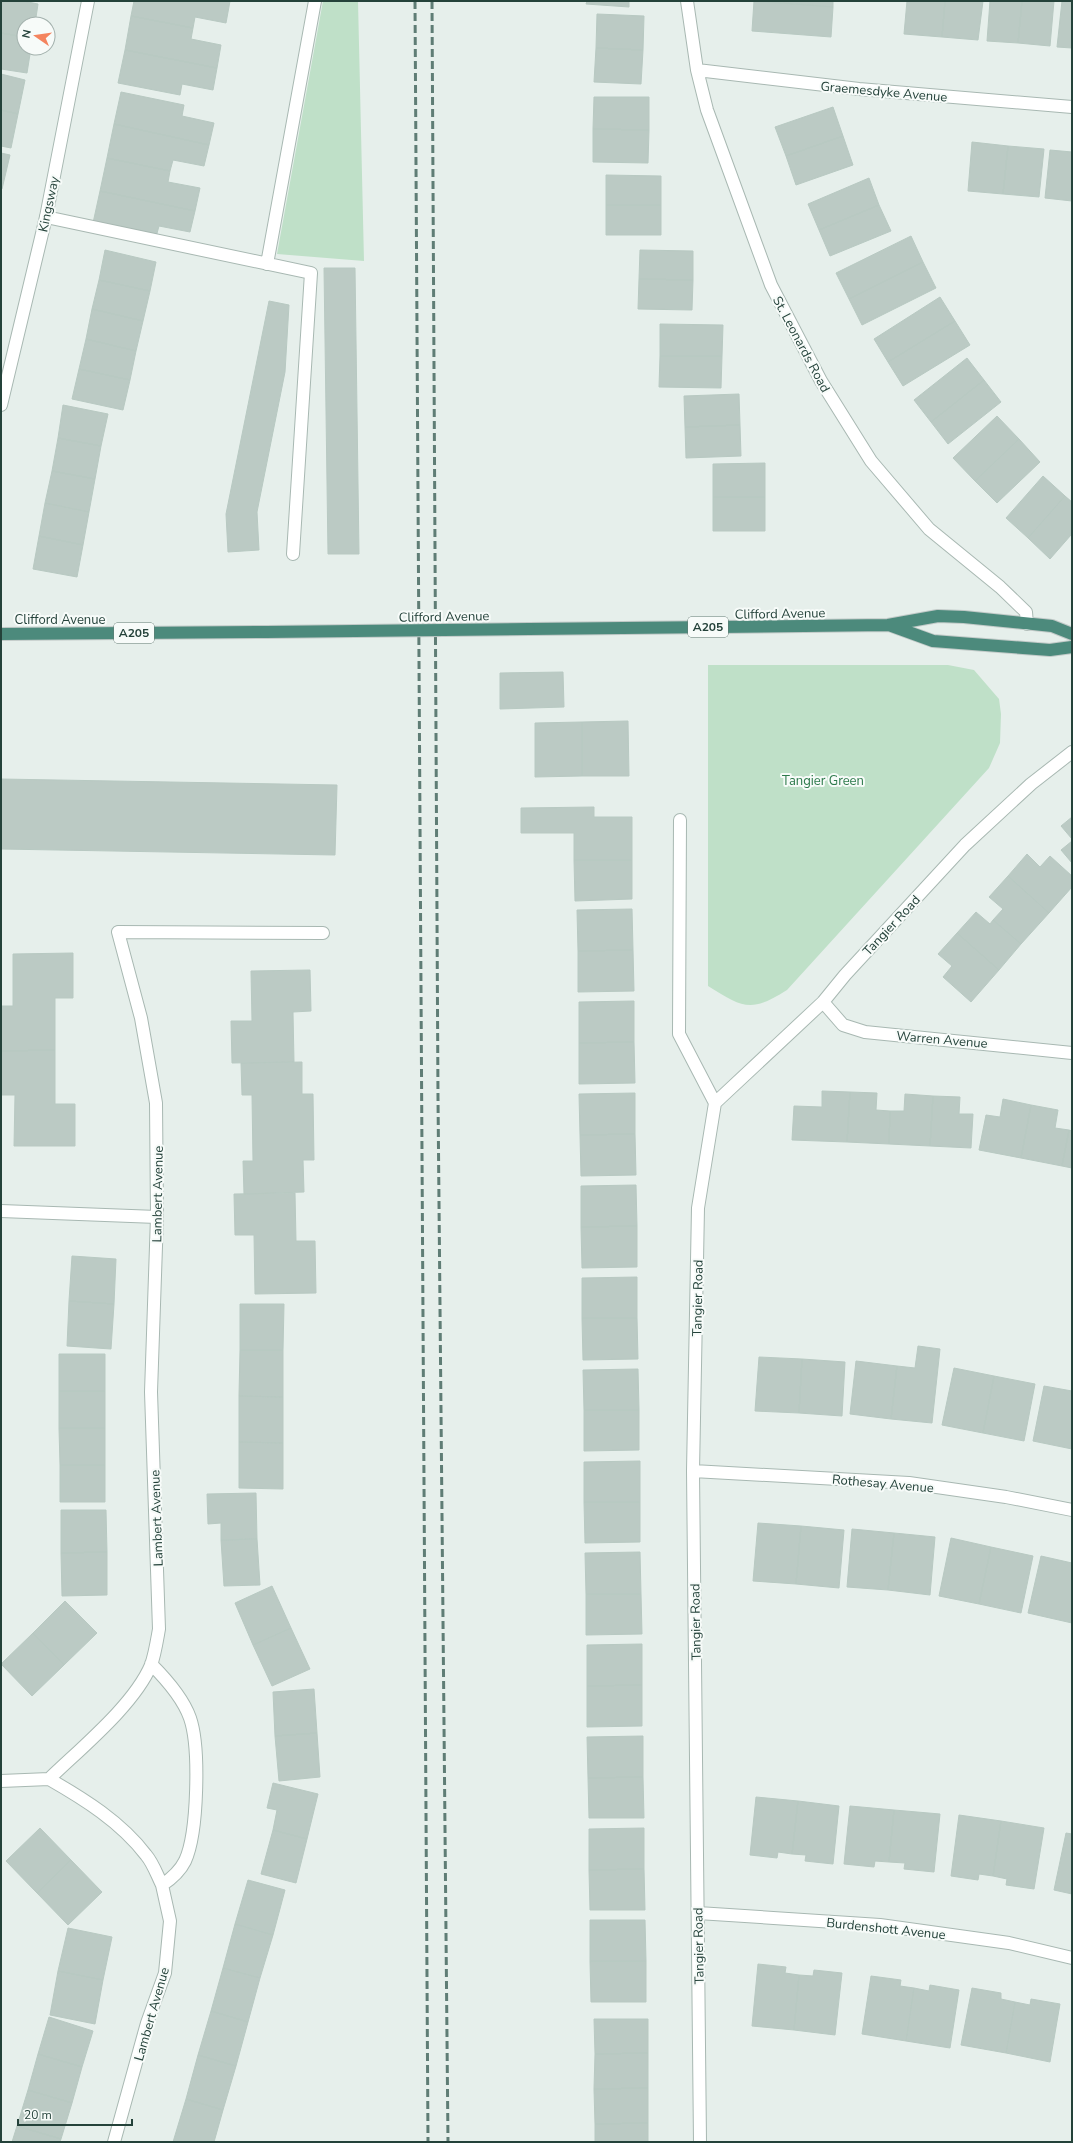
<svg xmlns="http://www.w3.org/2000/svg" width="1073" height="2143" viewBox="0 0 1073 2143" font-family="'Nunito Sans',sans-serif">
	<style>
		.green { fill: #bfe0c8 }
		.building { fill: #bbcac4; stroke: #b8c9c2 }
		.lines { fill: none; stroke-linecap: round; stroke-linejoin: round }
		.service-casing { stroke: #a8b8b2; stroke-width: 14 }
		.minor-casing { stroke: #a8b8b2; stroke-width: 14 }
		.trunk-casing { stroke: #c2cac8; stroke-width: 14 }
		.service { stroke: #fff; stroke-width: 12 }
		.minor { stroke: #fff; stroke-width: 12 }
		.trunk { stroke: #4c8a7c; stroke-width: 12 }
		.rail { stroke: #5f7d75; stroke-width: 3; stroke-dasharray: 8 4; stroke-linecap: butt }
		.trunk-bridge-casing { stroke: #c2cac8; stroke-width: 14; stroke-linecap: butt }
		.trunk-bridge { stroke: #4c8a7c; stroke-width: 12 }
		.labels { text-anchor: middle; stroke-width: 4; stroke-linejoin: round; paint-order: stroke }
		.shield { fill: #f7fbf9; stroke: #637a73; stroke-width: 1 }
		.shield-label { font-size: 12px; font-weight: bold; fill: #24423a }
		.street-label { font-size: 13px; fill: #24423a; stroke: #f7fbf9 }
		.park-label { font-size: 13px; fill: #2d7a4b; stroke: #f7fbf9 }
	</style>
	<rect width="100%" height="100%" fill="#e6efeb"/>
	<path class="green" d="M323,1H358L364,261L277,254Z
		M708,665H948L974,670L999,699L1001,714L1000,743L989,768L787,990C751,1013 743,1008 708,986Z"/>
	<path class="building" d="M1,1H23L38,4L35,24H24V37L1,33Z
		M134,1H230L226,23L195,17L193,28L131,16Z
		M587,1H629V7L586,4Z
		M754,1L833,7L831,37L752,31Z
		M759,1H833V7Z
		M907,1H945L942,37L904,34Z
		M945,1H983L978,40L942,37Z
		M990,1H1022L1018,43L987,41Z
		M1022,1H1054L1050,46L1018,43Z
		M1062,1H1072V48L1057,47Z
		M597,14L644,16L643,50L596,48Z
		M131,16L193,28L191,39L221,45L217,68L125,50Z
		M1,33L24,37V48H31L27,73L1,69Z
		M596,48L643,50L641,84L594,82Z
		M125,50L217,68L213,90L182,84L180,95L118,83Z
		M1,74L25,80L18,114L1,110Z
		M121,92L184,105L182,116L214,123L209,145L114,124Z
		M594,97H649V130L593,129Z
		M833,107L843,136L786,156L775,127Z
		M1,110L18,114L11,148L1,146Z
		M114,124L209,145L204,166L173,160L170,171L107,158Z
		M593,129L649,130L648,163L593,162Z
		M843,136L853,165L796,185L786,156Z
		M972,142L1008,146L1003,194L968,191Z
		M1008,146L1044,149L1039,197L1003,194Z
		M1050,150L1072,152V201L1045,198Z
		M1,153L10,155L2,189H1Z
		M107,158L170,171L168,182L200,188L195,211L100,191Z
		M606,175L661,176V205H606Z
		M869,178L879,205L819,230L808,204Z
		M100,191L195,211L190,232L159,226L156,237L93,223Z
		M606,205H661V235H606Z
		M879,205L891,231L830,256L819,230Z
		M911,236L923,262L849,299L836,273Z
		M105,250L156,262L150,291L99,280Z
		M640,250L693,251V280L639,279Z
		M923,262L936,288L862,325L849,299Z
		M324,268H355L359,554H328Z
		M639,279L693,280L692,310L638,309Z
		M99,280L150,291L143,321L92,309Z
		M940,297L955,321L888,362L874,339Z
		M269,301L289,305L285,372L257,512L259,550L228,552L226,514Z
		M92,309L143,321L136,351L86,339Z
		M955,321L970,345L903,386L888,362Z
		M660,324L723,325L722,356H660Z
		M86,339L136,351L130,380L79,369Z
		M660,356H722L721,388L659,387Z
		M967,358L984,380L931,422L914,400Z
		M79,369L130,380L123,410L72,399Z
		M984,380L1001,402L948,444L931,422Z
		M739,394L740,425L685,427L684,396Z
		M63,405L108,414L101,446L58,438Z
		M997,416L1019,439L975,481L953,458Z
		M740,425L741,456L686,458L685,427Z
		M58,438L101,446L95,479L52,471Z
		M1019,439L1040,462L997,503L975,481Z
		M765,463V497H713V464Z
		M52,471L95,479L89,512L45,503Z
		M1043,476L1065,496L1028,538L1006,518Z
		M1065,496L1072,502L1071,535L1050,559L1028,538Z
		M713,497H765V531H713Z
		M45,503L89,512L83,545L39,536Z
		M39,536L83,545L77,577L33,569Z
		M563,672L564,707L500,709V673Z
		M628,721L629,776H582V722Z
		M582,722V776L535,777V723Z
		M1,779L337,785L335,855L1,849Z
		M594,807V817H632V860H574V833H521V808Z
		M1072,817V839L1061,826Z
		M1072,841V863L1061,850Z
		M1027,854L1040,867L1050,856L1072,876V887L1049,913L1008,876Z
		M574,860H632V899L575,901Z
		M1008,876L1049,913L1021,944L993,920L1003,909L989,897Z
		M632,909L633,950L578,951L577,910Z
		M976,912L990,924L993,920L1021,944L999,970L957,933Z
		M957,933L999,970L971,1002L943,977L952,966L938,954Z
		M633,950L634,991L578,992V951Z
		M73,953V998H55V1050L1,1051V1006H13V954Z
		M310,970L311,1011L293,1012L294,1062L232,1063L231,1021H252L251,971Z
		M634,1001V1042L579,1043V1002Z
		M634,1042L635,1083L579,1084V1043Z
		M55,1050V1104H75V1146H14L15,1095H1V1051Z
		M302,1062V1094H313L314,1160H303L304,1192L244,1194L243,1161H253L252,1095H242L241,1063Z
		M822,1091L850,1092L847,1142L792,1140L794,1106L822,1107Z
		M850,1092L877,1093L876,1110L890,1111L889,1144L847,1142Z
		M635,1093V1134L580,1135L579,1094Z
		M905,1094L933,1096L930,1146L889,1144L890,1111H904Z
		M933,1096L960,1097L959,1114H973L971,1148L930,1146Z
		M1003,1099L1031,1105L1021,1158L979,1150L986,1115L1000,1117Z
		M1031,1105L1058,1110L1055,1128L1069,1130L1062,1166L1021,1158Z
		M1069,1130L1072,1131V1168L1062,1166Z
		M635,1134L636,1175L581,1176L580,1135Z
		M636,1185L637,1226L581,1227V1186Z
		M295,1193L296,1241H315L316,1293L255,1294L254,1235H235L234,1194Z
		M637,1226V1267L582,1268L581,1227Z
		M72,1256L116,1259L114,1304L69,1301Z
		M637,1277V1318H582V1278Z
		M69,1301L114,1304L111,1349L67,1346Z
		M240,1304H284L283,1350H240Z
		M582,1318H637L638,1359L583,1360Z
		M918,1346L940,1349L932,1423L891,1419L897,1366L915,1368Z
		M240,1350H283V1397L239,1396Z
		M59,1354H105V1391H59Z
		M759,1357L802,1359L799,1413L755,1411Z
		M802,1359L845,1362L842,1416L799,1413Z
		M856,1361L897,1366L891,1419L850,1414Z
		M954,1368L994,1376L983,1433L942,1425Z
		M638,1369L639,1410H584L583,1370Z
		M994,1376L1035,1384L1024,1441L983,1433Z
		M1044,1386L1072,1391V1449L1033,1441Z
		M59,1391H105V1428H59Z
		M239,1396L283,1397V1443L239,1442Z
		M584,1410H639V1450L584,1451Z
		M59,1428H105V1465H60Z
		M239,1442L283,1443V1489L239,1488Z
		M640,1461V1502H584V1462Z
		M60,1465H105V1502H60Z
		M256,1493L257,1539L221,1540V1523L208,1524L207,1494Z
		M584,1502H640V1542L585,1543Z
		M61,1510H106L107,1552L61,1553Z
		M758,1523L801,1526L796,1584L753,1581Z
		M801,1526L844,1530L839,1588L796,1584Z
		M852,1529L894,1533L888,1590L847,1587Z
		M894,1533L935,1537L930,1595L888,1590Z
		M951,1538L991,1547L979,1604L939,1596Z
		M257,1539L260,1585L224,1586L221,1540Z
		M991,1547L1033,1556L1021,1613L979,1604Z
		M107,1552V1595L62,1596L61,1553Z
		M640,1552L641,1594H586L585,1553Z
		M1041,1556L1072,1563V1623L1028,1613Z
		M272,1586L291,1628L253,1645L235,1603Z
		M586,1594H641L642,1634L586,1635Z
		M65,1601L97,1633L64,1665L33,1633Z
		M291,1628L310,1669L272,1686L253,1645Z
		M33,1633L64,1665L32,1696L1,1664Z
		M642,1644V1685L587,1686V1645Z
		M642,1685V1726L587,1727V1686Z
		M314,1689L317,1733L275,1736L273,1692Z
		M317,1733L320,1777L279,1781L275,1736Z
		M643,1736V1777L588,1778L587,1737Z
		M643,1777L644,1818H589L588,1778Z
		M273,1783L318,1794L307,1839L273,1830L277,1810L267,1808Z
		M756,1797L798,1801L792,1854L778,1852L777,1858L750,1855Z
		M798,1801L839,1806L833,1864L805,1861L806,1855L792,1854Z
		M850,1806L894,1810L889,1862L875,1861L874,1867L844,1864Z
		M894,1810L940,1814L934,1872L904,1869L905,1863L889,1862Z
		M959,1815L1001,1821L993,1876L979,1874L978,1880L951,1876Z
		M1001,1821L1044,1828L1034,1889L1006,1885L1007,1879L993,1876Z
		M40,1828L71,1860L37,1893L6,1861Z
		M644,1828V1869L589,1870V1829Z
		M273,1830L307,1839L296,1883L261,1874Z
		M1066,1833L1072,1834V1894L1054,1890Z
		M71,1860L102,1892L68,1925L37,1893Z
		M644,1869L645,1910H590L589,1870Z
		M248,1880L285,1890L273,1935L235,1924Z
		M590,1920H645L646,1961H590Z
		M235,1924L273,1935L260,1978L223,1968Z
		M68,1928L112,1937L103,1980L58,1971Z
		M590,1961H646V2002H591Z
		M758,1964L786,1967L785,1973L799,1975L794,2030L752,2026Z
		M223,1968L260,1978L248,2022L211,2011Z
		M814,1970L842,1973L835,2035L794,2030L799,1975L813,1976Z
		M58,1971L103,1980L95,2024L50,2015Z
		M871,1976L901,1980L900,1986L914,1988L906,2041L862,2034Z
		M930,1985L959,1990L950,2048L906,2041L914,1988L929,1991Z
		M972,1988L1001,1993V1999L1015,2002L1006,2053L961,2045Z
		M1031,1999L1060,2004L1050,2062L1006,2053L1015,2002L1030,2005Z
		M211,2011L248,2022L236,2066L198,2055Z
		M49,2017L93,2031L82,2067L38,2054Z
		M594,2019H648V2053L595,2054Z
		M648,2053V2088L594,2089L595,2054Z
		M38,2054L82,2067L72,2103L28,2090Z
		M198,2055L236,2066L223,2110L186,2099Z
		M648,2088V2123L595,2124L594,2089Z
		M28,2090L72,2103L61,2139L17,2126Z
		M186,2099L223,2110L214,2142H173Z
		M648,2123V2142H595V2124Z
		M17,2126L61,2139L60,2142H12Z"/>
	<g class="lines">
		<g class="service-casing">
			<path id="service" d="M46,217L311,273L293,554
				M267,264L315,1
				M1,1211L157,1217"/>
		</g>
		<g class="minor-casing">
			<path id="minor" d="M687,1L697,70L707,110L771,285L821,381L871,461L929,529L1000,587L1026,612L1027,624
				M697,70L859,89L1072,107
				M1,405L46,217L88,1
				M680,820L679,1034L715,1103L698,1208L693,1471L700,2142
				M823,1002L843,1025L865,1032L1072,1053
				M715,1103L823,1002L845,975L965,845L1031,784L1072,752
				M693,1471L909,1483L1006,1497L1072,1510
				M151,1664C166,1679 183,1698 190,1718C200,1747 198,1833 185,1861C180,1871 171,1879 162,1885C157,1875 153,1863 146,1855C121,1822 84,1799 49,1779C81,1748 134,1705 151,1665C155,1654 157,1640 159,1629L151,1392L157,1217L156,1103L141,1018L118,932L323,933
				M1,1781L49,1779
				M698,1913L880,1925L1009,1943L1072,1958
				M114,2142L147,2023L165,1973L170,1921L162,1885"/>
		</g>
		<g class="trunk-casing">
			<path id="trunk" d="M889,625L933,641L1050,650L1072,647
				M529,629L888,625L938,616L964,617L1052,626L1072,634
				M1,634L266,632"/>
		</g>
		<use href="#service" class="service"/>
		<use href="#minor" class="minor"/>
		<use href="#trunk" class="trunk"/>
		<path class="rail" d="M415,1L428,2142
			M432,1L438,1098L448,2142"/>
		<g class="trunk-bridge-casing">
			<path id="trunk-bridge" d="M266,632L529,629"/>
		</g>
		<use href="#trunk-bridge" class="trunk-bridge"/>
	</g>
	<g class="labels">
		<g class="shield">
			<rect x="688" y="617" width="40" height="20" rx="3"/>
			<rect x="114" y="623" width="40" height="20" rx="3"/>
		</g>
		<g class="shield-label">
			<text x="708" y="631">A205</text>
			<text x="134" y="637">A205</text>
		</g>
		<g class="street-label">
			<text transform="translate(884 91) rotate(5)" y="5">Graemesdyke Avenue</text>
			<text transform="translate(48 204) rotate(-78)" y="5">Kingsway</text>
			<text transform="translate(802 344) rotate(62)" y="5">St. Leonards Road</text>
			<text transform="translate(780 613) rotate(-1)" y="5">Clifford Avenue</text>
			<text transform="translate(444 616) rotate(-1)" y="5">Clifford Avenue</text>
			<text x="60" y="624">Clifford Avenue</text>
			<text transform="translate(891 925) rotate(-47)" y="5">Tangier Road</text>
			<text transform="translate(942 1039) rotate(5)" y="5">Warren Avenue</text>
			<text transform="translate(157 1194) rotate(-89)" y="5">Lambert Avenue</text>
			<text transform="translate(697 1298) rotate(-89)" y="5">Tangier Road</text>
			<text transform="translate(883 1483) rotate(5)" y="5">Rothesay Avenue</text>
			<text transform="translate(156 1518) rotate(-92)" y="5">Lambert Avenue</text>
			<text transform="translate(695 1622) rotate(-91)" y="5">Tangier Road</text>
			<text transform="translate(886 1928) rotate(6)" y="5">Burdenshott Avenue</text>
			<text transform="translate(698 1946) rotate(-91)" y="5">Tangier Road</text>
			<text transform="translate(151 2014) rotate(-74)" y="5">Lambert Avenue</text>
		</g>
		<g class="park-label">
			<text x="823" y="785">Tangier Green</text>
		</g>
	</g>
	<rect width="1073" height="2143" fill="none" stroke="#24423a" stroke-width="4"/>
	<g transform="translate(36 36) rotate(283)"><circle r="19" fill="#f7fbf9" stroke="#a3b1ad"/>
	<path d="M0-3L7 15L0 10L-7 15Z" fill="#f4845f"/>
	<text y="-6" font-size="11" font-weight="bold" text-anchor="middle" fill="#24423a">N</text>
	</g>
	<path d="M18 2119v6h114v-6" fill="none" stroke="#24423a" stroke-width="2"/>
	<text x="24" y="2119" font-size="12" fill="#24423a" stroke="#f7fbf9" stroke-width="3" paint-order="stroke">20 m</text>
</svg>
